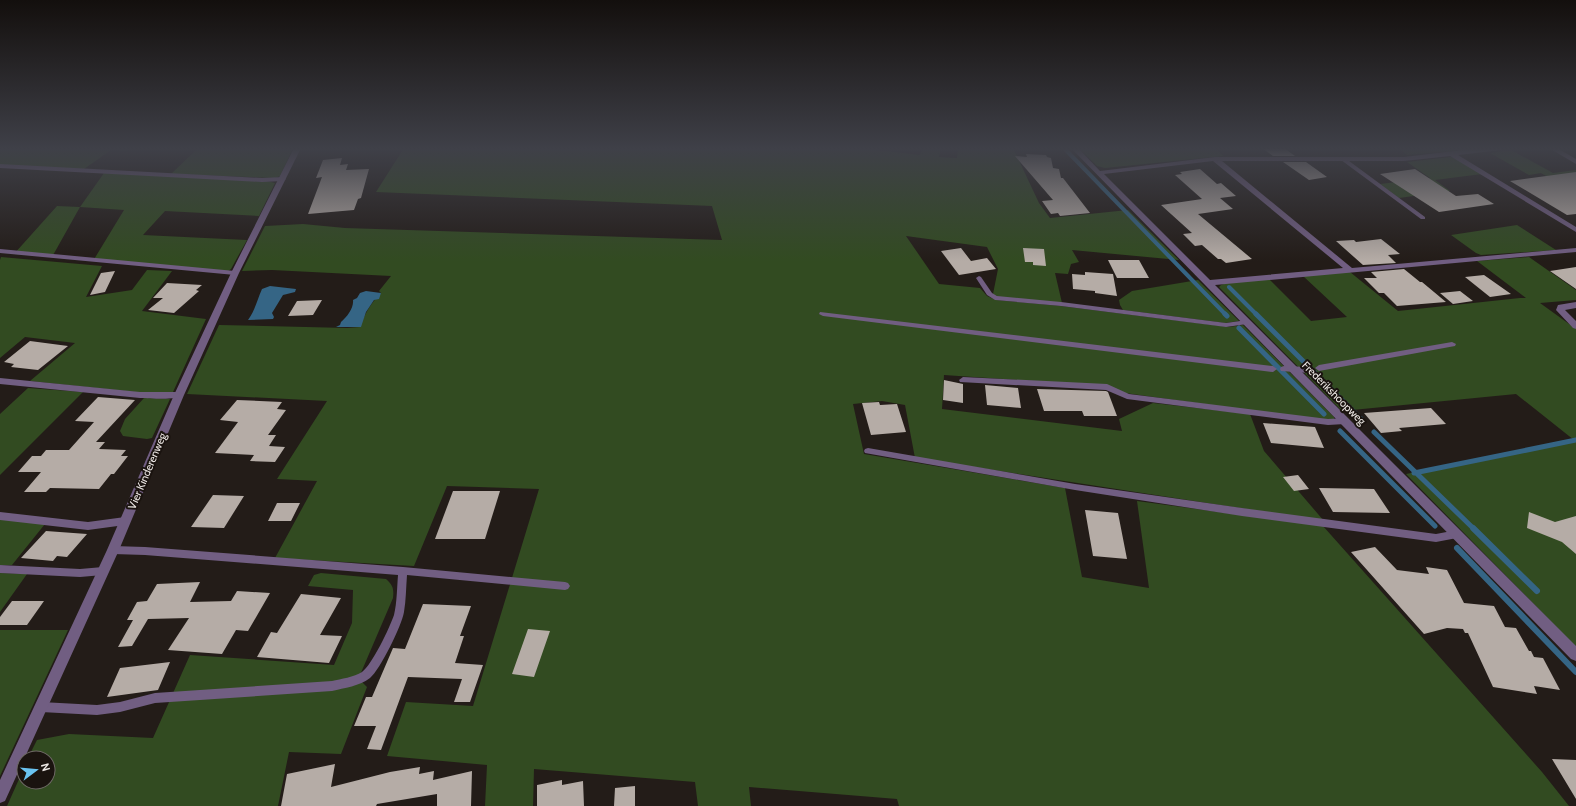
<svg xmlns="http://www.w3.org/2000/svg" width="1576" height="806" viewBox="0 0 1576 806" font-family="Cabin,sans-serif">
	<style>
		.green { fill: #324b21 }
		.water { fill: #356585 }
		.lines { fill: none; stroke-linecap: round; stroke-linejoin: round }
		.stream-far2 { stroke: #356585; stroke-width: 4 }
		.stream-far1 { stroke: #356585; stroke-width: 5 }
		.stream { stroke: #356585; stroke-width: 6 }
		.building { fill: #b5aca6 }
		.service { fill: #715e82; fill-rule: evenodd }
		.minor { fill: #715e82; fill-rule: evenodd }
		.labels { text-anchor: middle; stroke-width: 4; stroke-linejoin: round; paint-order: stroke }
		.street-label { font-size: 11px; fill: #ede8e5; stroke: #1a130f }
	</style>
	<rect width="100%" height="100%" fill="#231c18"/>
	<path class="green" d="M0,148H131L127,151L111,150L84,169L0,165Z
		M198,148H293L280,176L275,178L171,174Z
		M404,148H877V150L920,155L922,148H941L939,157L957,158L958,148H1013L1039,203L1050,218L1128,210L1179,260L1072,250L1079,262L1071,264L1068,274L1055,273L1062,303L999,297L993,294L998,269L987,247L906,236L939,284L980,288L987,296L996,300L1061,306L1229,327L1243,325L1334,417V420L1327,421L1125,393L1106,386L944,375L942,409L1122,431L1119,419L1153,403L1250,414L1264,451L1324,521L915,458L905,405L882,401L853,404L864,454L1065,488L1082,577L1149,588L1137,501L1323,526L1542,772L1569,806H899L897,799L749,787L751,806H698L695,782L534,769L533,806H485L487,765L387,756L406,702L473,706L539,489L447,486L414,566L275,558L317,481L277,479L327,401L187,394L219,325L347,328L360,327C365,313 371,303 381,293L379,291L391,276L272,270L242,271L265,226L303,224L345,228L722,240L712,206L376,192Z
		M1079,148H1216L1223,156L1105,168L1097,166Z
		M1399,148H1483L1407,155Z
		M1511,150L1553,173L1576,170V185L1565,187L1541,173L1529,175L1490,153Z
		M1451,157L1455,158L1482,174L1435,180L1450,191L1399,198L1380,184L1430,178L1407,162Z
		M104,173L267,181L275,183L259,216L165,211L143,235L247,240L231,269L227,272L93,261L124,210L80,207L52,257L14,254L57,206L80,207Z
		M1517,225L1556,250L1481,255L1476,253L1451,235Z
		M1,257L102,266L86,297L132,290L147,270L172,271L142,311L206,319L173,392L168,393H144L30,381L75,343L25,337L0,358V260Z
		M1529,257L1576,290V300L1540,303L1576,329V647L1406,474L1574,440L1516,394L1342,411L1219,287L1221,285L1227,283L1269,279L1311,321L1347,317L1303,276L1350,272L1398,311L1520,298H1526L1477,261Z
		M1198,280L1239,321L1225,323L1123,310L1120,305L1119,300L1132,291Z
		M28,388L83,392L0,475V414Z
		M144,398L170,399L152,438L147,439L123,436L120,431L125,419Z
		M0,519L45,524L12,565H0Z
		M0,573L27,574L0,612Z
		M321,573L386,579C393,585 394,589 393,598L360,675L361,681L367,687L341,754L289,752L278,806H7L24,768V782H48V758H28L37,740L69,734L153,738L190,655L334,665L352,623L353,590L308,586L314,575Z
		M0,630H68L0,776Z"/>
	<path class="water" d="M270,286L296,289L295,292L283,295L272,313L274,317L273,319L248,320C255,311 257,300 262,289Z
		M366,291L381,293L379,299L374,300L366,312L361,327H336L340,325L341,322C347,317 354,308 353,300L357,298L360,293Z"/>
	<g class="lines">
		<path class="stream-far2" d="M1064,148L1226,315
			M1229,287L1257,315"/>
		<path class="stream-far1" d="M1225,314L1227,316
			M1256,314L1362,420
			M1239,328L1324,414
			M1340,431L1435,526
			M1374,432L1474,529
			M1414,473L1576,440"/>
		<path class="stream" d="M1473,528L1537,591
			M1457,548L1576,672"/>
	</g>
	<path class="building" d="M1262,148H1284L1295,156H1273Z
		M1026,154L1046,155L1047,157L1051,158L1053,168L1059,169L1061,178H1063L1090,213L1060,216L1058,213L1051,214L1042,201L1053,200L1015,156L1027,157Z
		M342,158L340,165L348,164L346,170L369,169L361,198L358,199L354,210L308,214L322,177L316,178L323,160Z
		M1283,162H1306L1327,177L1309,180Z
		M1200,169L1217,184L1221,183L1236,196L1220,198L1233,209L1198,214L1252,259L1226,263L1221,259H1218L1202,245L1195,246L1183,234L1192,233L1161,205L1202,199L1175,175L1182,174L1180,172Z
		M1415,169L1456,196L1478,194L1494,204L1439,212L1380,174Z
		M1576,172V214L1567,215L1510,181Z
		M1381,239L1400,254L1388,255L1396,263L1363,265L1336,241L1354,240L1356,242Z
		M961,248L971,261L987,258L996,269L959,275L941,251Z
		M1023,248L1044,249L1046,266L1033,265V262H1025Z
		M1108,260H1139L1149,278H1117Z
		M1576,267V289L1550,271Z
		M1404,269L1420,282H1422L1446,302L1397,306L1384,293H1379L1364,278H1377L1371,272Z
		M115,271L105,292L90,295L101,273Z
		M1085,272L1113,274L1117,296L1095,293V291L1073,289L1072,274L1085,275Z
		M1484,275L1511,294L1490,297L1465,277Z
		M167,283L202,285L196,290L199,291L174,313L148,310L163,298H153Z
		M1460,291L1473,301L1453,304L1440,293Z
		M322,300L313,315L288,316L297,301Z
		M30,341L68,346L38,370L11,367L14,364L4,362Z
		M944,380L963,384V403L943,400Z
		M985,385L1018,388L1021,408L987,405Z
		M1037,389L1106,391L1108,392L1117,416H1084L1082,411H1044Z
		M98,397L135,400L96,442H105L99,449L126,450L121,456H128L114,474H111L99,489L50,488L46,492H24L41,472H18L32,456H41L46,450H69L94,422L75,421Z
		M237,400L282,402L277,409L286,410L268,435H276L269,446L285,447L275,462L250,461L254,455L215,453L238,422L220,420Z
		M879,402L880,405L897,404L906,432L871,435L862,403Z
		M1431,408L1446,424L1399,428L1402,431L1381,433L1364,413Z
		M1263,423L1315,427L1324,448L1271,443Z
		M1298,475L1309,489L1294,491L1283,477Z
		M1319,488L1374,489L1390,513L1333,512Z
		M453,491H500L485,539H435Z
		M213,495L244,496L224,528L191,527Z
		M277,503H300L291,521H268Z
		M1085,510L1118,513L1127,559L1093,556Z
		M1529,512L1555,522L1576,516V554L1562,542L1527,528Z
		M46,531L87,534L67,557L57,556L53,561L21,558Z
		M1375,547L1397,570L1429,574L1426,567L1447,570L1464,603L1494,606L1505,627L1516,628L1529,651H1531L1534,657L1543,658L1560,690L1534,686L1537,694L1493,687L1468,633H1465L1463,629L1447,628L1424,634L1351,552Z
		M200,582L190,602L231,601L237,591L270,593L248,631L236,630L222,654L168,650L189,618L148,619L132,646L118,647L133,620H127L137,602L147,601L157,584Z
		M301,594L341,598L320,635L342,636L329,663L257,657L271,632L277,633Z
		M12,601H44L27,625H0V617Z
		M423,604L471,606L460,636H464L455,663L483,665L470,702H454L462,679L408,677L381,750L367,749L376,726H354L366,697H372L393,648L405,649Z
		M528,629L550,631L534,677L512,674Z
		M170,662L158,690L107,697L120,668Z
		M1552,759L1576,760V799Z
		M335,764L331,787L390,772L420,767L419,774L434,771L433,780L472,771L471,806H437V794L377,804L376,806H281L287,774Z
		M562,780V785L583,781L584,806H537V785Z
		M635,786V806H614L615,788Z"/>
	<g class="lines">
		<path class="service" d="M1341,158H1345L1425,217V219H1421L1341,160Z
			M0,164L262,178L283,177L286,179L283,181L262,182L0,168Z
			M0,249L235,271L238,273L235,275L0,253Z
			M979,276L981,277L992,293L997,296L1061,302L1226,323L1247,320L1251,322L1247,324L1226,327L1061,306L995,300L987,295L976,278Z
			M820,312L1273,366L1277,369L1273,372L823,316L819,314Z
			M1452,342L1456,344L1455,346L1319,371L1315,368L1319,365Z
			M1284,366L1309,367L1313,370L1309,373L1281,371L1280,369L1281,367Z
			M963,377L1107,384L1129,394L1153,397L1328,419L1345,418L1349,421L1345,424L1328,425L1127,399L1106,390L960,382L959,380Z
			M0,378L140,392H179L183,395C176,401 150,398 140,398L0,384Z
			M868,448L1075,484L1242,508L1436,534L1457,530L1460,531L1462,534L1460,537L1457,538L1436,542L1242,516L1075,490L865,453L864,451L865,449Z
			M0,512L88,522L125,517L128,518L130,521L128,524L125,525L88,530L0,520Z
			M113,546L145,547L403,567L565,582L568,583L570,586L568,589L565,590L407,575C406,588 406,600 404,612C402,625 380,670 370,678C360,686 344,688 332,691L155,703L120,712L97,715L41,712L37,711L36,707L37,703L41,702L97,705L120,702L155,693L332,681C341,679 354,677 362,672C372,665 390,627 394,615C397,603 397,587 398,575L145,555L113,554L110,553L108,550L110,547Z
			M0,565L80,569L103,567L106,568L108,571L106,574L103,575L80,577L0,573Z"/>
		<path class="minor" d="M294,148H301L239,273L184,395L119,550L5,801L0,803V780L107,550L174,395L231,273Z
			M1071,148H1078L1100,171L1215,157H1404L1480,148H1504L1501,150L1458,155L1576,227V232L1450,156L1404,161H1222L1352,268L1576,248V252L1215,285L1576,646V661L1571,659ZM1213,161L1343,268L1210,280L1104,174Z
			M1549,148H1557L1576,159V164Z
			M1576,302V308L1565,310L1576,321V329L1573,328L1556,310L1558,305Z"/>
	</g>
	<linearGradient id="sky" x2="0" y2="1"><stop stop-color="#130f0d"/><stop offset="0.57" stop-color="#3f4048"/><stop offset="1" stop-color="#3f4048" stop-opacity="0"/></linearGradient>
	<rect width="1576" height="261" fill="url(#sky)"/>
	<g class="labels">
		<g class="street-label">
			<text transform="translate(1334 393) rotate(45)" y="4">Frederikshoopweg</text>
			<text transform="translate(147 471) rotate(-67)" y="4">Vier Kinderenweg</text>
		</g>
	</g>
	<g transform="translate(36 770) rotate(74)"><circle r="19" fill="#1a130f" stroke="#6e6865"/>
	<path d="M0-3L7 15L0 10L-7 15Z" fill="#6ac3f1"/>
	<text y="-6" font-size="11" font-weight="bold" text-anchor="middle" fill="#ede8e5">N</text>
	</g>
</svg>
